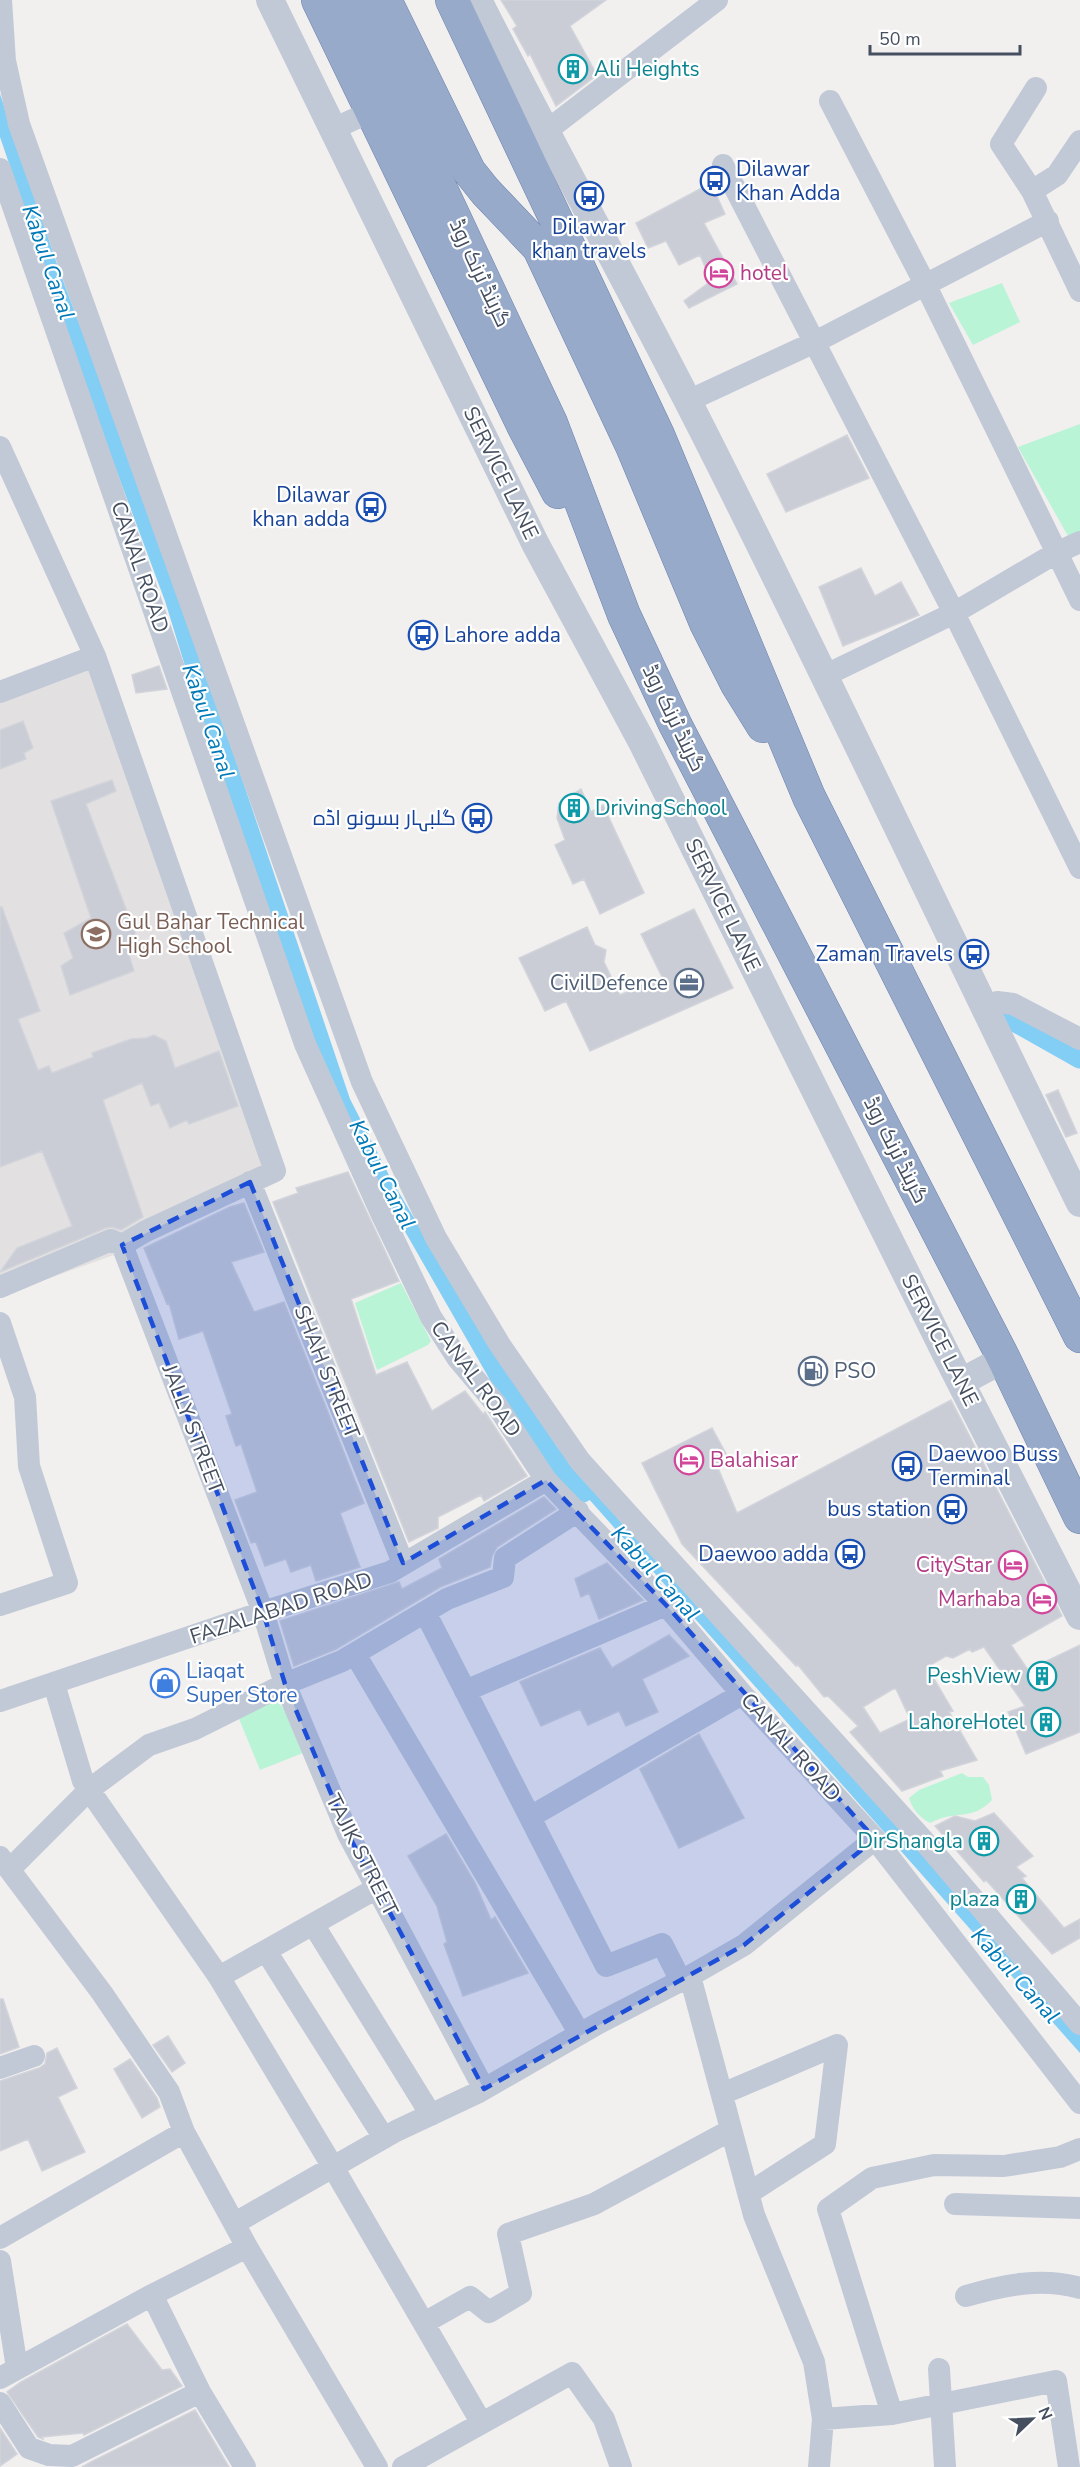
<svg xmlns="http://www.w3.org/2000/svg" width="1080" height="2467" viewBox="0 0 1080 2467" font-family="'Nunito Sans',Cairo,sans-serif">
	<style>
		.education { fill: #e3e0e1 }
		.green { fill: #b9f4d7 }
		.water { fill: #82cef5 }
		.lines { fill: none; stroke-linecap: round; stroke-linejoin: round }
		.canal { stroke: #82cef5; stroke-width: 21 }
		.building { fill: #cacdd5; stroke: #d2d4db; stroke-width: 1.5; fill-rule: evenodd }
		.trunk-casing { stroke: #6d84af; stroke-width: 34 }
		.minor { stroke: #c1c9d6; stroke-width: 22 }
		.tertiary { stroke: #c1c9d6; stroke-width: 28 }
		.trunk { stroke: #97aaca; stroke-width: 33 }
		.marked { fill: #1d4ed8; fill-opacity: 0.2; stroke: #1d4ed8; stroke-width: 4.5; stroke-dasharray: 12 8; stroke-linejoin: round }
		.labels { text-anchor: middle; stroke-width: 4.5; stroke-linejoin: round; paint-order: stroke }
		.culture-label { font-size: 21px; fill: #0d838f; stroke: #fff; text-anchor: end }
		.transit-label { font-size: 21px; fill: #164399; stroke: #fff; text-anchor: end }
		.street-label { font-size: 21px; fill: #454f5f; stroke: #fff }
		.hotel-label { font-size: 21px; fill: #b23c85; stroke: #fff; text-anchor: start }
		.education-label { font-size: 21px; fill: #785e54; stroke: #fff; text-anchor: start }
		.service-label { font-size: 21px; fill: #4e5e75; stroke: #fff; text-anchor: end }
		.shop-label { font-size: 21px; fill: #366cbe; stroke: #fff; text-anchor: start }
		.water-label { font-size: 22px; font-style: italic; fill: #0079b7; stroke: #fff }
	</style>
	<rect width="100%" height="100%" fill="#f2efef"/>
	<path class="education" d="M95,656L275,1171L136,1247L0,1296V696Z"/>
	<path class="green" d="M1002,283L1020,322L973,345L949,303Z
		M1080,424V541L1073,545L1018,447Z
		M401,1283L431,1341L428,1345L377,1370L355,1303Z
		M277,1700L313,1749L260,1770L235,1709Z
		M962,1773L968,1777H983L989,1785L992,1800C971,1822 956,1809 930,1823C919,1817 913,1810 909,1798L919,1790Z"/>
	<path class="water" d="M0,94L58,267L113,414L232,749L350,1099L391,1179L447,1274L561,1453L545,1459L497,1392L356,1146L310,1042L226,799L165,601L73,354L16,184L0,137Z
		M578,1467L1080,2022V2053L564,1471Z"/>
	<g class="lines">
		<path class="canal" d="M1007,1017L1080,1058
			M534,1437L583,1492"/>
	</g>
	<path class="building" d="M501,0H606L570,26L597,75L556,106L530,54L528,56L513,29L517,26Z
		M711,183L725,214L704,223L737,284L689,308L684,301L711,281L700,255L679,265L666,241L648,248L636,223Z
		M847,435L869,478L786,512L767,474Z
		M861,568L875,596L901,582L919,615L843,646L819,587Z
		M159,666L167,689L136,693L132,675Z
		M23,721L33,748L24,753L26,759L0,769V730Z
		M112,780L116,791L86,804L136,935L125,942L134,971L70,995L61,966L73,958L64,933L91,918L51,801Z
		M581,789L591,812L603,805L644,893L600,914L584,879L573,884L555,845L565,840L557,818L559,803Z
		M0,907H2L40,1011L18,1019L38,1070L49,1066L52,1073L93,1057L92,1053L131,1039L146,1038L154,1035L166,1041L175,1068L219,1051L238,1106L189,1124L187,1120L170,1128L159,1103L151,1106L142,1083L103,1100L143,1217L121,1230L112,1227L106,1228L0,1272L17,1248L72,1226L42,1151L0,1167Z
		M694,909L733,988L590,1051L566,1001L545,1011L519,958L587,927L595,945L606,950L604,962L620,995L662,977L641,934Z
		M1058,1090L1077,1133L1066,1137L1046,1095Z
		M348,1172L399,1281L351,1299L376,1375L407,1362L432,1411L465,1391L483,1414L485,1412L527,1476L484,1501L481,1495L438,1517V1528L409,1542L273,1202L298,1193L296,1188Z
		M244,1203L264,1252L231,1262L254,1312L284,1302L364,1503L340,1513L360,1567L316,1581L311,1565L291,1572L286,1559L265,1566L256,1542L251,1543L235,1500L257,1492L241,1444L236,1446L226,1416L232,1414L203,1331L179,1339L169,1303L167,1304L144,1248L230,1207Z
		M951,1400L1062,1616L1011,1645L1028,1670L1080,1645V1732L1026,1754L1008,1712L1025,1706L984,1647L972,1652L970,1649L953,1658L946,1656L927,1667L953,1711L949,1712L977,1760L940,1771L943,1776L902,1791L850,1732L858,1726L828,1696L824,1697L798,1665L796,1666L682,1544L642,1463L712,1428L730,1461L718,1468L737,1513ZM893,1689H896L910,1719L880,1733L863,1707Z
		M544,1497L556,1509L497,1547L492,1556L490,1567L440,1587L336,1649L294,1666L280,1621L399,1582L402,1589L442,1568L439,1559Z
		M607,1563L643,1600L599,1619L589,1593L581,1597L575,1579Z
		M669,1635L689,1656L642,1679L658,1712L626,1726L619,1711L588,1725L580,1709L541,1726L520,1682L600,1648L612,1668Z
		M699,1734L744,1818L679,1848L640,1769Z
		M994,1813L1033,1856L1016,1867L1026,1876L1022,1878L1064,1928L1080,1919V1938L1052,1954L986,1880L984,1882L935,1826L955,1816L975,1821Z
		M446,1834L475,1883L491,1920L495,1917L528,1973L463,1996L444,1944L447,1942L437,1906L408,1856Z
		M0,1999H3L19,2047L0,2054Z
		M168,2036L185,2063L172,2072L153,2045Z
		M57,2048L77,2088L58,2097L85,2152L42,2171L28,2139L0,2151V2081L39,2068L45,2064L47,2053Z
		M130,2059L157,2098L160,2107L142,2118L114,2069Z
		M127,2324L162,2370L170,2369L182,2386L84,2435L83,2433L42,2437L43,2439L38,2437L7,2392L21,2382Z
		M195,2410L229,2467H82L93,2461Z
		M0,2428L17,2454L0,2466Z"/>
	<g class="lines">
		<g class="trunk-casing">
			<path id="trunk" d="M318,0L524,427L558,492
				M352,0L551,423L624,615L675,724L1004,1359L1080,1517
				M385,0L469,171L485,191L539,248L632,446L706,623L737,684L763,726
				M452,0L658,435L809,797L1080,1336"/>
		</g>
		<path class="minor" d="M1,0L5,61L19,124L362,1082L436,1238L500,1345L580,1461L924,1841L1080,2024
			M1036,88L1001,144L1032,191L1080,291
			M830,101L925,284L1080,600
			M333,129L372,111
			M545,132L717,0
			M723,165L954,613L1080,868
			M0,169L305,1044L382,1215L431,1317L458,1359L496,1404L546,1480L666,1605L742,1694L875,1839L1080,2103
			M1032,191L1057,175L1080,141
			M688,401L815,342L1048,221
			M0,447L95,656L275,1171L146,1231L122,1245L111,1240L0,1287
			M824,676L954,613L1056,553L1080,542
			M0,692L95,656
			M983,1007L997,1002L1013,1004L1080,1039
			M250,1182L403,1563
			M122,1245L263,1612L285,1684L348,1834L484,2089
			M0,1323L25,1397L29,1466L67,1583L0,1605
			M425,1612L606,1966L662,1944L681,1981
			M355,1654L580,2034
			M54,1684L83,1781L219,1977L377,1888
			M465,1691L666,1605
			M0,1701L263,1612L390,1572L546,1480
			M530,1817L742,1694
			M0,1857L102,1993L169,2092L184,2132L247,2247L377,2467
			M10,1869L90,1789L149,1745L195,1729L285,1684L342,1661L447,1599L503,1577L505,1558L578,1511
			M313,1924L431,2115
			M266,1951L384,2138
			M690,1976L754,2215L814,2362L823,2419L819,2467
			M219,1977L333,2167L481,2422
			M0,2068L34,2056
			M722,2094L837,2045L825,2144L749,2193
			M955,2204L1080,2208
			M235,2223L396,2131L479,2092L599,2023L690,1976L744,1945L875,1839
			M0,2238L184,2132
			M0,2261L17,2368
			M152,2295L200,2392L245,2467
			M966,2296C1004,2285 1042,2277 1080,2288
			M424,2323L470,2297L489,2312L521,2293L508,2234L594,2204L731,2130
			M939,2369L945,2467
			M0,2378L152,2295L247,2247
			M0,2403L29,2448L49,2455L72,2456L200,2392
			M892,2414L828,2209L872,2178L934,2165L1004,2166L1060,2157L1080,2149
			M823,2419L892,2414L1056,2381L1069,2467
			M403,2467L572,2373L604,2419L621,2467"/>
		<path class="tertiary" d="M270,0L536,545L641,740L947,1356L1080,1616
			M478,0C550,143 628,283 700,425C831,683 952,944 1080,1203
			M961,1382L1004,1359"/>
		<use href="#trunk" class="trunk"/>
	</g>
	<path class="marked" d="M250,1182L403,1563L546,1480L666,1605L875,1839L744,1945L484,2089L348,1834L285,1684L263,1612L122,1245Z"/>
	<defs>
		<g id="building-ring" transform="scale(1.5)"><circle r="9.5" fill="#fff" stroke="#0f9aa8" stroke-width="1.5"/><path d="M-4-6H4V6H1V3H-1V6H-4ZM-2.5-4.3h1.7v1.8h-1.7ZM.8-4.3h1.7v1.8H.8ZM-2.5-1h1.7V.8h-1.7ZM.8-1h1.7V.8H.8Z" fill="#0f9aa8"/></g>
		<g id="bus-ring" transform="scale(1.5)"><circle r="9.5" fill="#fff" stroke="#1a4fb4" stroke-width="1.5"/><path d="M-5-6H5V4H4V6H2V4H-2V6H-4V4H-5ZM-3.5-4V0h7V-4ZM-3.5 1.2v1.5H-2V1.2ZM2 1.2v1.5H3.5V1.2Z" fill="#1a4fb4"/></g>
		<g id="hotel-ring" transform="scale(1.5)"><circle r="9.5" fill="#fff" stroke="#d1479c" stroke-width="1.5"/><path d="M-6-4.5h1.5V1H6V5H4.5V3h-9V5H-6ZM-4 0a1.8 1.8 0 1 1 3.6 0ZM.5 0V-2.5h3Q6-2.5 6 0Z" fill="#d1479c"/></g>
		<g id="school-ring" transform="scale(1.5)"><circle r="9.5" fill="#fff" stroke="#8d6e63" stroke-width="1.5"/><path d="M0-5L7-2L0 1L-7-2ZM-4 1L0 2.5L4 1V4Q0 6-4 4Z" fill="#8d6e63"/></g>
		<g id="office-ring" transform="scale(1.5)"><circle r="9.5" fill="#fff" stroke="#5c6f8a" stroke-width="1.5"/><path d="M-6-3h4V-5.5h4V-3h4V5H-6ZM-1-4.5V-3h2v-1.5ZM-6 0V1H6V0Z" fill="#5c6f8a"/></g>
		<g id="fuel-ring" transform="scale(1.5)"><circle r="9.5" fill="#fff" stroke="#5c6f8a" stroke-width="1.5"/><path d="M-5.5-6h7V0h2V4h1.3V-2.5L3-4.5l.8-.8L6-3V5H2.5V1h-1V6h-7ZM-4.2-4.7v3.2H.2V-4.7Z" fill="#5c6f8a"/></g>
		<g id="shop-ring" transform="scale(1.5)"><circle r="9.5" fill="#fff" stroke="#3f7fe0" stroke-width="1.5"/><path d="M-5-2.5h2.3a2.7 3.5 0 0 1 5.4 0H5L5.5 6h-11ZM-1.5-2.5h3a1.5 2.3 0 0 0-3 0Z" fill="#3f7fe0"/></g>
	</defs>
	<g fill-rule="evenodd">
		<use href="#building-ring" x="573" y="69"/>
		<use href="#bus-ring" x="715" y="181"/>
		<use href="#bus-ring" x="589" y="196"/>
		<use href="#hotel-ring" x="719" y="273"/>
		<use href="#bus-ring" x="371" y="507"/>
		<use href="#bus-ring" x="423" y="635"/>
		<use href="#building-ring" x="574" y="808"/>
		<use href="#bus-ring" x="477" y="818"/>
		<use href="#school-ring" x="96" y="934"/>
		<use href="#bus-ring" x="974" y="954"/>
		<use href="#office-ring" x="689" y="983"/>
		<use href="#fuel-ring" x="813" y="1371"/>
		<use href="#hotel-ring" x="689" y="1460"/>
		<use href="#bus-ring" x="907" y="1466"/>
		<use href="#bus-ring" x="952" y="1509"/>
		<use href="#bus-ring" x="850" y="1554"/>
		<use href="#hotel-ring" x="1013" y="1565"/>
		<use href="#hotel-ring" x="1042" y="1599"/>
		<use href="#building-ring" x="1042" y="1676"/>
		<use href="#shop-ring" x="165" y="1683"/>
		<use href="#building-ring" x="1046" y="1722"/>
		<use href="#building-ring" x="984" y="1841"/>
		<use href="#building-ring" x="1021" y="1899"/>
	</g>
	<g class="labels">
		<g class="culture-label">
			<text x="594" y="76" text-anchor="start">Ali Heights</text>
			<text x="595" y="815" text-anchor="start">DrivingSchool</text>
			<text x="1021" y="1683">PeshView</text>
			<text x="1025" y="1729">LahoreHotel</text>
			<text x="963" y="1848">DirShangla</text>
			<text x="1000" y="1906">plaza</text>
		</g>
		<g class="transit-label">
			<text x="736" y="176" text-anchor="start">Dilawar<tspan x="736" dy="24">Khan Adda</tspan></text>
			<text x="589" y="234" text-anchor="middle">Dilawar<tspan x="589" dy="24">khan travels</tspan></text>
			<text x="350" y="502">Dilawar<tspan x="350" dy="24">khan adda</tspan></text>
			<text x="444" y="642" text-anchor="start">Lahore adda</text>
			<text x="456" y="825">گلبہار بسونو اڈہ</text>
			<text x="953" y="961">Zaman Travels</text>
			<text x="928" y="1461" text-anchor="start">Daewoo Buss<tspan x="928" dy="24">Terminal</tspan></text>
			<text x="931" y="1516">bus station</text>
			<text x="829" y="1561">Daewoo adda</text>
		</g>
		<g class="street-label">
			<text transform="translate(480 273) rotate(65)" y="7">گرینڈ ٹرنک روڈ</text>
			<text transform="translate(501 473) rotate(64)" y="7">SERVICE LANE</text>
			<text transform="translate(140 567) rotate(71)" y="7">CANAL ROAD</text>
			<text transform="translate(674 718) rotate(64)" y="7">گرینڈ ٹرنک روڈ</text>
			<text transform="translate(723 905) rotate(64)" y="7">SERVICE LANE</text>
			<text transform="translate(896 1150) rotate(63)" y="7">گرینڈ ٹرنک روڈ</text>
			<text transform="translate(940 1340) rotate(63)" y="7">SERVICE LANE</text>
			<text transform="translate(327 1372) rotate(68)" y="7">SHAH STREET</text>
			<text transform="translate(476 1379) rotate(54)" y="7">CANAL ROAD</text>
			<text transform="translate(193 1429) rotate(69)" y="7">JALLY STREET</text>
			<text transform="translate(281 1608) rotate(-18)" y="7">FAZALABAD ROAD</text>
			<text transform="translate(791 1747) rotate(48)" y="7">CANAL ROAD</text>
			<text transform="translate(362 1855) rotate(63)" y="7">TAJIK STREET</text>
		</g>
		<g class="hotel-label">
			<text x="740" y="280">hotel</text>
			<text x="710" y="1467">Balahisar</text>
			<text x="992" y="1572" text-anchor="end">CityStar</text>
			<text x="1021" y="1606" text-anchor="end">Marhaba</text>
		</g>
		<g class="education-label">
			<text x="117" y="929">Gul Bahar Technical<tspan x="117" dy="24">High School</tspan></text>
		</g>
		<g class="service-label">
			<text x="668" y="990">CivilDefence</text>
			<text x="834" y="1378" text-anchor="start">PSO</text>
		</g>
		<g class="shop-label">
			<text x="186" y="1678">Liaqat<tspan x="186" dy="24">Super Store</tspan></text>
		</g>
		<g class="water-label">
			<text transform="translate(49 262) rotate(71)" y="8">Kabul Canal</text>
			<text transform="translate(209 721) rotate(71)" y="8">Kabul Canal</text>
			<text transform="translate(383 1174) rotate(63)" y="8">Kabul Canal</text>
			<text transform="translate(656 1573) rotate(48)" y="8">Kabul Canal</text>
			<text transform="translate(1016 1975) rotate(48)" y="8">Kabul Canal</text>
		</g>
	</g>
	<g transform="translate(1032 2419) rotate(67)" stroke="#ffffff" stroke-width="4.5" paint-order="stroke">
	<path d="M0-4.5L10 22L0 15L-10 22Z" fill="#454f5f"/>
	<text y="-9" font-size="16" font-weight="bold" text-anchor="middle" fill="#454f5f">N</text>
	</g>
	<path d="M870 45v9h150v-9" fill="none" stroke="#454f5f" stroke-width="3"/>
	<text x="879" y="45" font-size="18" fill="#454f5f" stroke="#ffffff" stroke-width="4.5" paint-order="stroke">50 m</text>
</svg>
